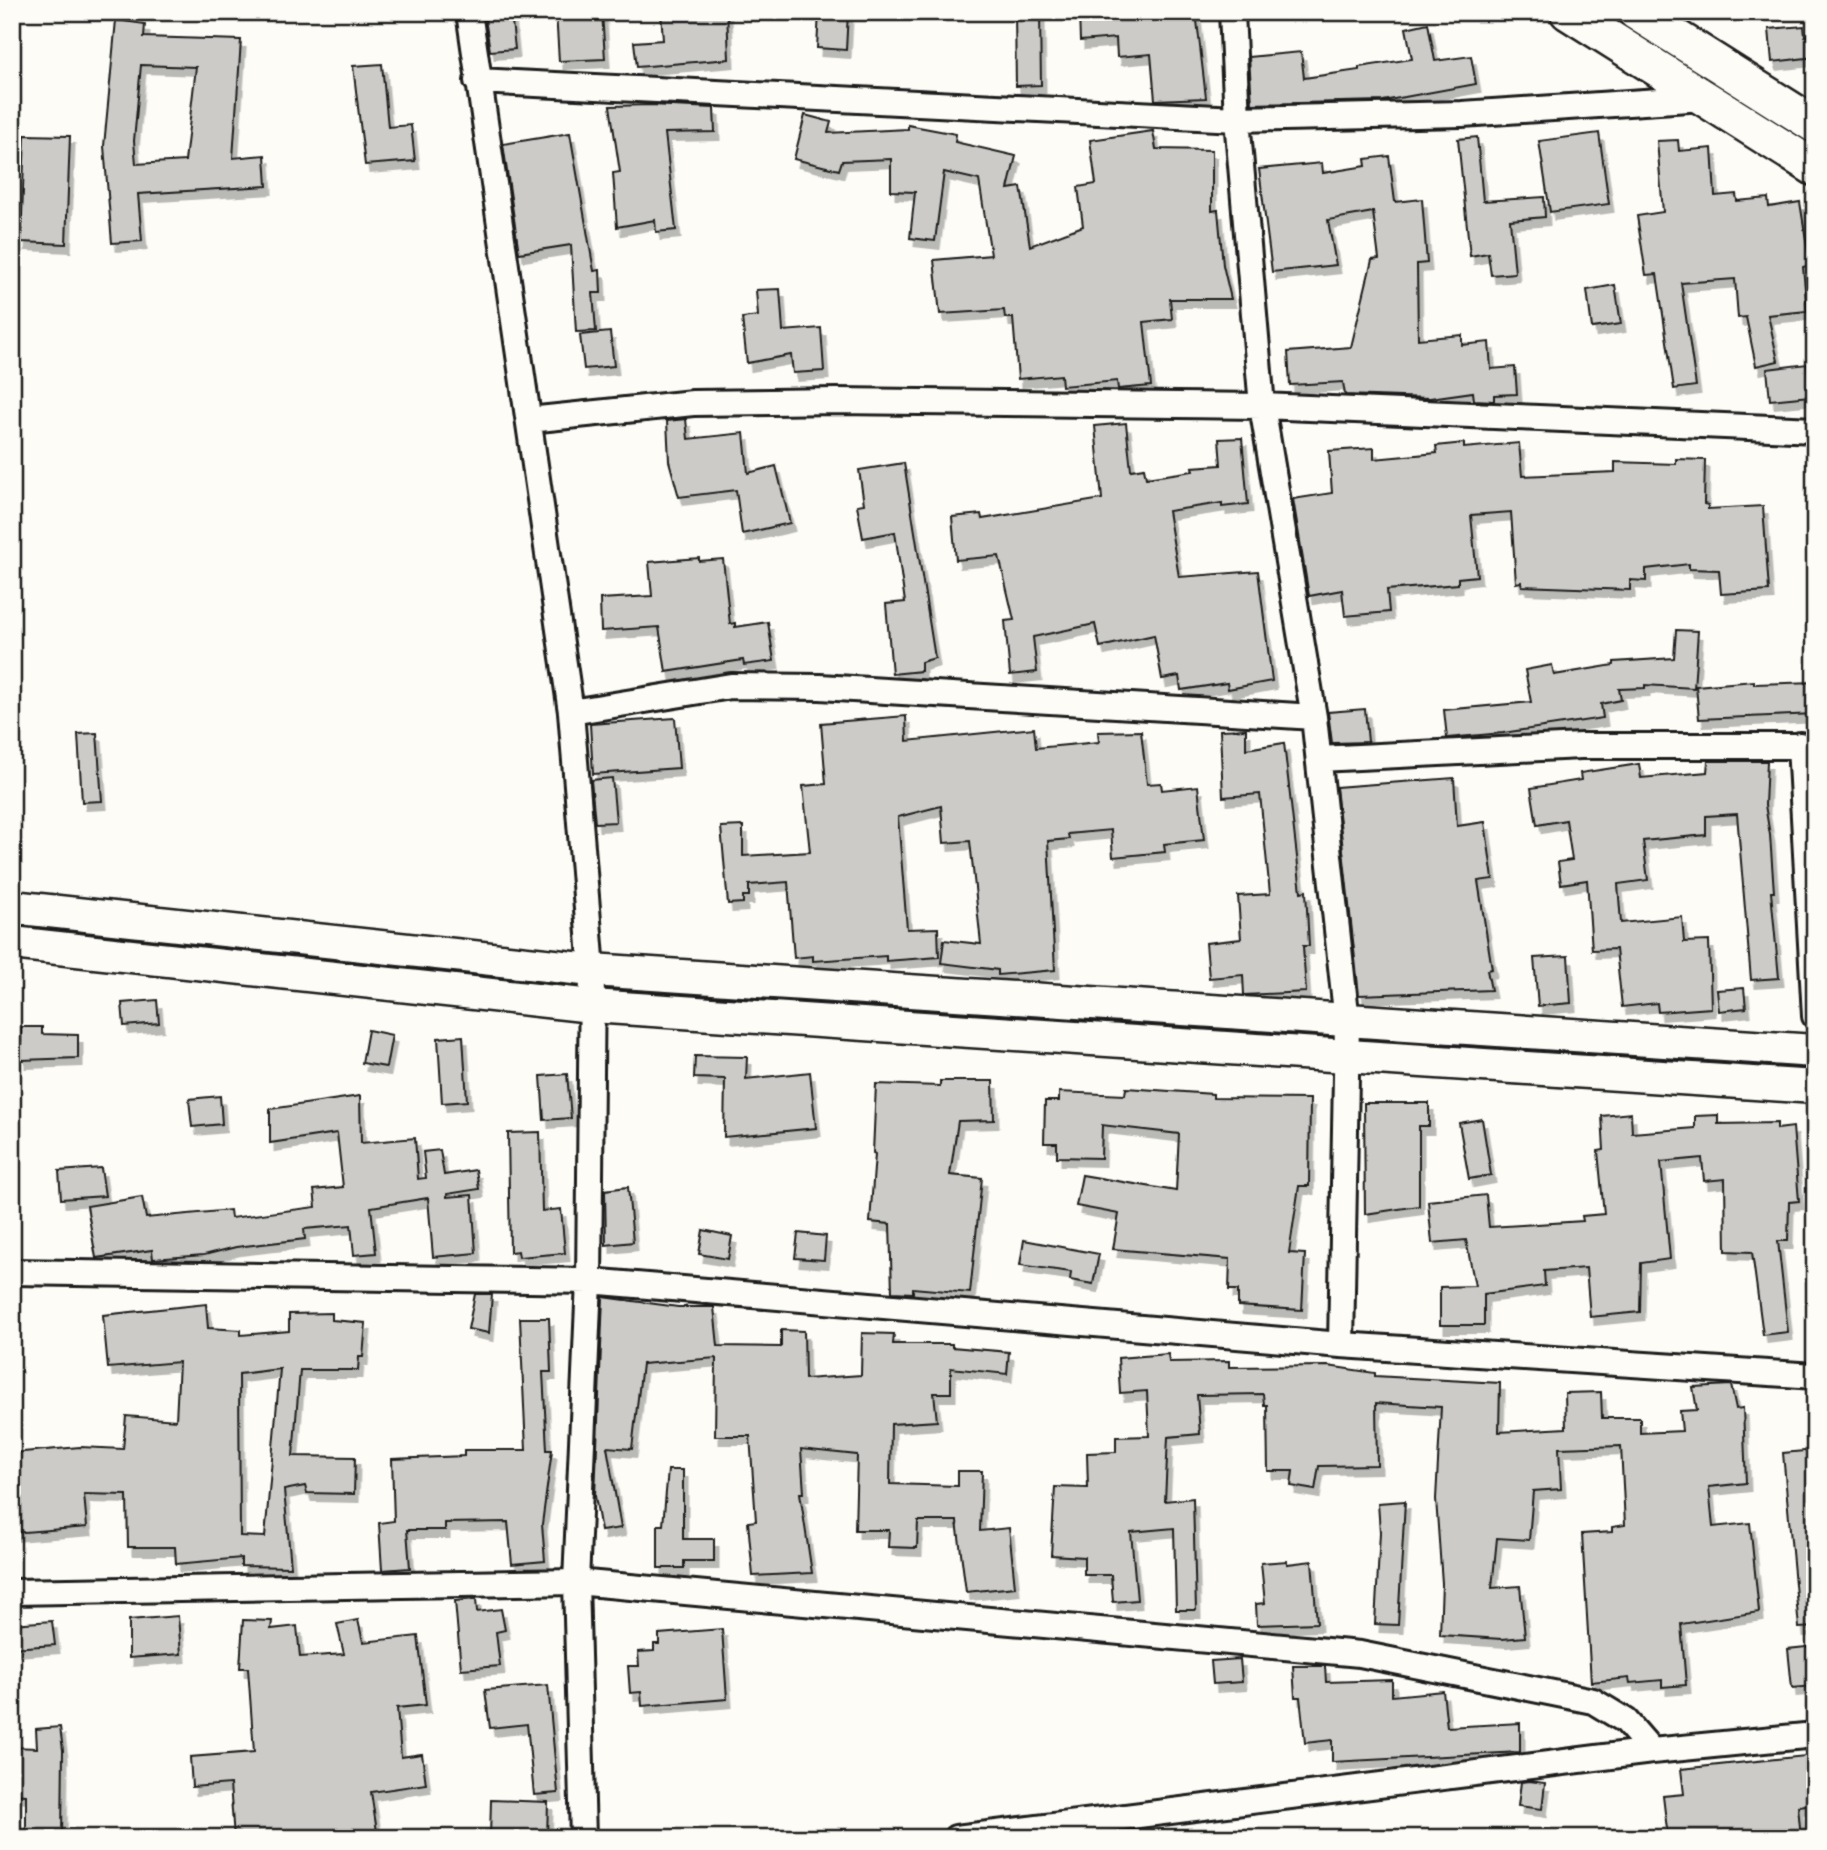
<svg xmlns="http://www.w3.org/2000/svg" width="1827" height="1850" viewBox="0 0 1827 1850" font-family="'Gochi Hand',sans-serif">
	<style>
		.building { fill: #cccbc8; stroke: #1c1c1c; stroke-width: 2; fill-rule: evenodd; filter: url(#shadow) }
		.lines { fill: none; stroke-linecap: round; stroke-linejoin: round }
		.minor-casing { stroke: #1c1c1c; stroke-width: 30 }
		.tertiary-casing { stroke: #1c1c1c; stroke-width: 37 }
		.secondary-casing { stroke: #1c1c1c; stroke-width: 40 }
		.minor { stroke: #fdfcf7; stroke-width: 24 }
		.tertiary { stroke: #fdfcf7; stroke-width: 32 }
		.secondary { stroke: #fdfcf7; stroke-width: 35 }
	</style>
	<defs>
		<filter id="shadow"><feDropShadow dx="4.5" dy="8" stdDeviation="0" flood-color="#0004"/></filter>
	</defs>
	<rect width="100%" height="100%" fill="#fdfcf7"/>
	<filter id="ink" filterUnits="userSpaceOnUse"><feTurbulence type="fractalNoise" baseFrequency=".0143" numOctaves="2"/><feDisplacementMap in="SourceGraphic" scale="14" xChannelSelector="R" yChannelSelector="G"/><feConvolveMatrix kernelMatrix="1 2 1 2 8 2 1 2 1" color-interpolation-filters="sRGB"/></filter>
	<g filter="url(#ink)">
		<path class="building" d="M484,12H511L515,49L490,51Z
			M556,12H602L605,59L559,61Z
			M661,12H727L729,59L637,67L634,42L663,40Z
			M819,12H848L846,50L817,48Z
			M1015,12H1040L1041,85L1016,86Z
			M1079,12H1196L1206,98L1155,100L1151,54L1117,57L1116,38L1080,41Z
			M116,20L145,24L144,37L241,40L233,158L265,155L267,186L138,194L142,241L112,243L104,146ZM141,65L196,67L185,161L136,164L134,141Z
			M1428,23L1435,61L1471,56L1476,84L1383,101L1252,104L1249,57L1301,52L1304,78L1359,70V67L1412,59L1406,28Z
			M1804,26L1805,36L1815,35V57L1772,62L1769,29Z
			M382,64L388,127L411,125L415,161L365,165L353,66Z
			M650,105L714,108L715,132L665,133L676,230L656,232L655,220L617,227L613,173L620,172L610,106Z
			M805,115L831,122L828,133L908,129V125L956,134L955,142L1016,156L1008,189L1021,187L1030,246L1083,226L1078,187L1096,184L1090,140L1153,131L1156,149L1212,150V211L1218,210L1223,265L1231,299H1170L1172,319L1144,322L1151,386L1118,389L1117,381L1062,386L1061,375L1018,379L1013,318H1005L1004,310L940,314L934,260L991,255L979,180L944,172L935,241L910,238L915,192L891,191V159L842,161L839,170L794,159Z
			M570,133L594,271L600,270L601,293H593L596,331L576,332L571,245L519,253L503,144Z
			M1599,133L1609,204L1550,212L1539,141Z
			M25,135L70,136L66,244L21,242Z
			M1477,137L1483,201L1544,197L1545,217L1510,220L1515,273L1491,275L1488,253L1470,256L1458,139Z
			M1678,140L1679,151L1712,148L1715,196L1736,194L1737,201L1768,198L1769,207L1800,202L1810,265L1803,267L1807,311L1768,315L1778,361L1756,366L1746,317L1738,318L1735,279L1681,283L1696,386L1674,389L1657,274L1646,275L1637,216L1663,212L1657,141Z
			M1389,156L1395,202L1422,199L1427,263L1417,264L1418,339L1462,335V345L1489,342L1491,369L1515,367L1517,394L1494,395V401L1474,400L1473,392L1430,398L1345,395L1343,382L1290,385L1288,352L1351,347L1372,260L1379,259L1373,212L1328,220L1336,265L1272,272L1259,169L1322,163L1323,173L1366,166L1365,159Z
			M1615,285L1621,324L1592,328L1587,290Z
			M780,289L783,331L821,328L824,371L793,373L791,355L747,363L742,318L758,316L756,290Z
			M610,332L614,366L584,369L580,335Z
			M1807,364L1810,396L1770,400L1767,369Z
			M686,419L688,439L744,433L748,473L776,466L790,523L742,534L736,490L679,497L669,461L667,421Z
			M1126,423L1131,470L1144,468L1146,478L1193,471L1192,467L1221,465L1219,439L1242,438L1248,504L1222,507V503L1168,511L1179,577L1258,571L1272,681L1228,689L1227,683L1181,690L1179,676L1162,679L1154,635L1100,647L1095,624L1033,637L1037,672L1010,675L1005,621L1014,620L999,556L956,560L952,517L981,514L982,519L1102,499L1095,426Z
			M1464,443V448L1519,443L1522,476L1615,472V462L1676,464V459L1705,460L1704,504L1708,505V509L1763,506L1769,591L1721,594L1719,570L1689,569V564L1646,569V581L1630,580V590L1522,586L1521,582L1516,583L1511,512L1471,515L1477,576L1458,578V584L1387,590L1389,612L1345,616L1342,590L1309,596L1293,499L1332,493L1329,451L1374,448V459L1437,453L1436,446Z
			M904,463L935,658L921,662V671L892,674L886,604L905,602L895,532L863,538L857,505L864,504L859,470Z
			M699,558V561L723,559L730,624L735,623V627L768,622L774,661L744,665L743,660L666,672L659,627L601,631L600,599L652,596L649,562Z
			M1676,630L1698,631L1694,688L1645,685V688L1619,689L1621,700L1601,704L1603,718L1503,733L1447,738L1444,710L1531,702L1525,670L1552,665L1554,675L1614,665V662L1674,658Z
			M1754,681V684L1815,682V714L1699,719L1696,686Z
			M1365,709L1368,742L1332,743L1328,712Z
			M906,716L907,741L1034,728L1036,748L1099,742L1098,732L1141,731L1147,784L1161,783L1162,790L1198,786L1204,840L1164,844L1165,852L1113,857L1111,830L1068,834L1069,839L1048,841L1055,970L998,975V970L941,963L944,940L981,944L970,841L944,843L941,806L898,817L907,929L938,928L939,957L886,961V956L813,961V956L794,958L788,882L749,885V896H743V903L728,904L721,827L743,826V856L810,852L803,786L826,784L821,723Z
			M675,718L679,768L593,774L590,724Z
			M1246,729V749L1284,743L1301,892L1306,891L1309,946H1303L1306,992L1244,995L1243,975L1209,978L1206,943L1241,939L1238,896L1270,894L1260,794L1223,797L1220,730Z
			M97,733L102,801L82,802L78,734Z
			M1708,761H1767L1765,805L1770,835L1774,892H1771L1779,978L1751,980L1737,814L1706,816V835L1643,841L1648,880L1618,884L1621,923L1682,917L1684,942L1709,941L1711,1008L1658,1012L1657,1003L1622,1007L1616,949L1592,950L1587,880L1561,884L1558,862L1572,860L1566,820L1537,825L1531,788L1581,780L1580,773L1639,764L1641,778L1707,772Z
			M612,778L616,822L595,823L591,780Z
			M1454,778L1457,826L1485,822L1493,879L1478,881L1492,969L1487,970L1491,990L1359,995L1336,787Z
			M1568,956L1571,1003L1538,1006L1534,958Z
			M1744,988L1746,1008L1719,1011L1717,990Z
			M157,1000L159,1023L124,1026L122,1003Z
			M21,1027H42V1034L78,1035V1058L21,1060Z
			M368,1030L392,1035L386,1067L362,1063Z
			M463,1036L467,1101L442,1103L438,1038Z
			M695,1056L747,1057L746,1079L810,1072L816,1128L724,1137L725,1079L694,1078Z
			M567,1074L571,1118L544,1120L541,1076Z
			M940,1081H993L994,1120L958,1121L950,1175L982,1178L970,1293L913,1288V1293L892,1292L890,1224L870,1222L875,1154L873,1153L876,1084L940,1086Z
			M1126,1088L1213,1094V1098L1310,1099L1309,1186H1299L1289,1253L1305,1254L1302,1310L1238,1306V1290H1229L1230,1259L1113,1249L1119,1214L1076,1206L1082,1175L1176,1191L1179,1134L1102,1125L1101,1158L1057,1157V1143H1044L1045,1101H1059V1092L1125,1095Z
			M220,1096L222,1124L192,1127L189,1099Z
			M360,1096L361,1143L415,1138L418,1179L426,1178L423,1152L440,1150L444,1175L476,1170L479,1189L447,1194V1197L472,1195L476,1253L433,1257L428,1198L371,1207L376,1253L354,1255L351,1225L304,1229L305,1239L236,1247L204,1255L153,1259L152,1250L96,1258L87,1206L142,1197L146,1218L230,1210L231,1218L316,1207L314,1190L343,1187L337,1133L270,1143V1109Z
			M1364,1103H1429V1126H1419V1206L1365,1214Z
			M1631,1113L1632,1133L1695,1128V1116L1718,1115V1124L1777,1123V1129L1793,1127L1799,1201L1789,1202L1788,1241H1778L1788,1332L1763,1335L1752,1252L1726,1251L1725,1179L1704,1181L1702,1158L1661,1162L1670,1259L1641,1263L1640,1312L1590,1317L1586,1268L1544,1271L1545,1286L1484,1294V1325H1440V1287L1475,1286L1466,1240L1432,1243L1428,1201L1486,1195L1489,1227L1583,1221L1582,1216L1604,1214L1598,1151L1604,1150L1602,1116Z
			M1482,1119L1491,1175L1469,1179L1459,1123Z
			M540,1132L542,1211L561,1209L565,1253L519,1257L518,1251L510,1252L508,1133Z
			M101,1168L105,1196L61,1199L59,1171Z
			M628,1187L633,1242L606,1245L605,1190Z
			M703,1230L732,1236L728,1259L699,1254Z
			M798,1233L826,1236L824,1260L795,1258Z
			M1024,1240L1099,1254L1093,1284L1070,1280L1071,1272L1020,1265Z
			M475,1294H492L489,1333L468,1329Z
			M603,1297L678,1307H714L718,1346L781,1347V1330L804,1331L805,1379L861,1375L862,1333L894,1334L893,1344H952V1347L1009,1352L1007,1374L951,1368V1393H934L937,1421L891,1424L890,1484L958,1486V1471H982L980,1531L1009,1528L1015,1587L966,1592L957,1521H918L917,1548L888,1547L889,1530H855L857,1455L801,1449L804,1493H800L812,1573L753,1576L748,1522L756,1521L750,1436H715L716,1358L642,1364L632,1449L607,1447L621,1528L601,1531L595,1496Z
			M206,1304L208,1328L241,1330V1335L289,1331V1314L332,1313V1320L366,1323L363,1357H359L358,1370H300L293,1456L355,1457L354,1494L307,1493L305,1486L284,1490L291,1567L241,1566V1558L176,1564L175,1547H128L127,1495L84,1494L87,1527L12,1533V1453L80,1447L123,1449L126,1416L176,1420L179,1362L108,1368L103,1315ZM280,1369L265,1537L240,1536L239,1374Z
			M520,1318H549L551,1372H543L547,1450H552L542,1524L545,1561L512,1564L508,1522L445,1523V1530H407L410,1568L382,1570L379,1523L394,1521L392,1459L464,1456V1450H526Z
			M1168,1354L1169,1362L1229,1361V1367L1328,1366L1375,1373V1376L1500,1383L1499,1432L1566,1428L1565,1393L1601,1392L1602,1418H1640V1433L1682,1431L1680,1411L1697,1410L1693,1387L1731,1385L1736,1409L1743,1408L1746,1483L1709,1487L1713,1527L1750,1523L1759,1612L1681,1624L1686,1685L1662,1687V1680L1630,1683L1629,1678L1591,1682L1582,1534L1612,1532V1527L1625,1525L1621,1446L1559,1448L1561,1489L1533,1491L1529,1540L1497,1538L1492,1588L1520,1586L1525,1637L1502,1639L1440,1635L1442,1583L1436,1499L1441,1407L1376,1403L1377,1465L1319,1466L1315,1490L1291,1486L1293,1471H1268L1267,1405H1264L1263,1394L1197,1395L1200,1434L1168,1437L1165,1501L1193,1498L1196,1610H1176L1174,1528L1131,1532L1137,1600L1113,1602L1111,1575H1084V1557L1051,1555L1055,1487L1088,1488L1087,1453L1116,1452V1437L1149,1436L1147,1391L1120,1393L1118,1358Z
			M1815,1450V1627L1799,1628L1783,1453Z
			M668,1470H683V1539H714V1561H684V1568H658V1525H663Z
			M1405,1501L1398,1625L1375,1624L1380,1532L1378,1503Z
			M1287,1561V1564L1312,1561L1317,1623L1257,1625L1256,1604L1265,1603L1261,1563Z
			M476,1599L477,1612L501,1609L505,1630L496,1632L500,1666L461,1669L455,1601Z
			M178,1616L181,1654L129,1658V1620Z
			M243,1620L272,1621L271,1629L297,1626L300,1657L344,1654L337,1624L358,1620L363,1642L418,1636L426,1705L397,1708L401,1757L422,1754L426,1784L371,1792L378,1838H288V1835L234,1838L230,1784L192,1787L190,1757L254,1752L248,1668H240Z
			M52,1621L55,1645L12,1648V1624Z
			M722,1629L727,1699L642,1706L641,1692L630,1693L628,1666H639L638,1652L654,1651V1644H659V1634Z
			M1815,1646V1686L1792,1688L1788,1649Z
			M1240,1659L1242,1682L1213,1684L1211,1661Z
			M1293,1666H1325L1326,1682L1392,1680V1696L1443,1691L1447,1727L1520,1723V1752L1332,1762V1740L1305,1743L1300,1697H1295Z
			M548,1685L558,1793L534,1795L527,1724L490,1728L485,1690Z
			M60,1727L63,1750L62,1838H26V1795L12,1794V1747L37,1748L36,1729Z
			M1815,1755V1804L1798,1806L1801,1838H1668L1663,1796L1684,1794L1681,1769Z
			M1529,1781L1545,1783L1542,1809L1518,1806L1521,1782Z
			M491,1800L548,1802L547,1838H490Z"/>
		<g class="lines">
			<g class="minor-casing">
				<path id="minor" d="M469,12L571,712L592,970L589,1281L576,1582L583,1838
					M1232,12L1237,119L1262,406L1314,717L1347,1022L1341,1345
					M477,81L1237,119L1462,114L1704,98
					M529,420L693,403L836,401L1262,406L1815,430
					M571,712L731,686L820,687L1314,717
					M1800,745L1815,1016
					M1319,759L1581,746H1815
					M12,1272L589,1281L1341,1345L1815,1376
					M12,1592L576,1582L1360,1654L1593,1701L1626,1721L1652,1751
					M956,1838L1652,1751L1815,1735"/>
			</g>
			<g class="tertiary-casing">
				<path id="tertiary" d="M12,907L592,970L1815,1051
					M12,943L592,1006L1815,1087"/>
			</g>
			<g class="secondary-casing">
				<path id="secondary" d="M1568,12L1815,168
					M1636,12L1815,125"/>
			</g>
			<use href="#minor" class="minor"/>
			<use href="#tertiary" class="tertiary"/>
			<use href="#secondary" class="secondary"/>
		</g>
	</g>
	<rect width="1827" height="1850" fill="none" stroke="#fdfcf7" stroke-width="42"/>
	<rect x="21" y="21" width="1785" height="1808" fill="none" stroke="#1c1c1c" stroke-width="2.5" filter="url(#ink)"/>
</svg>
